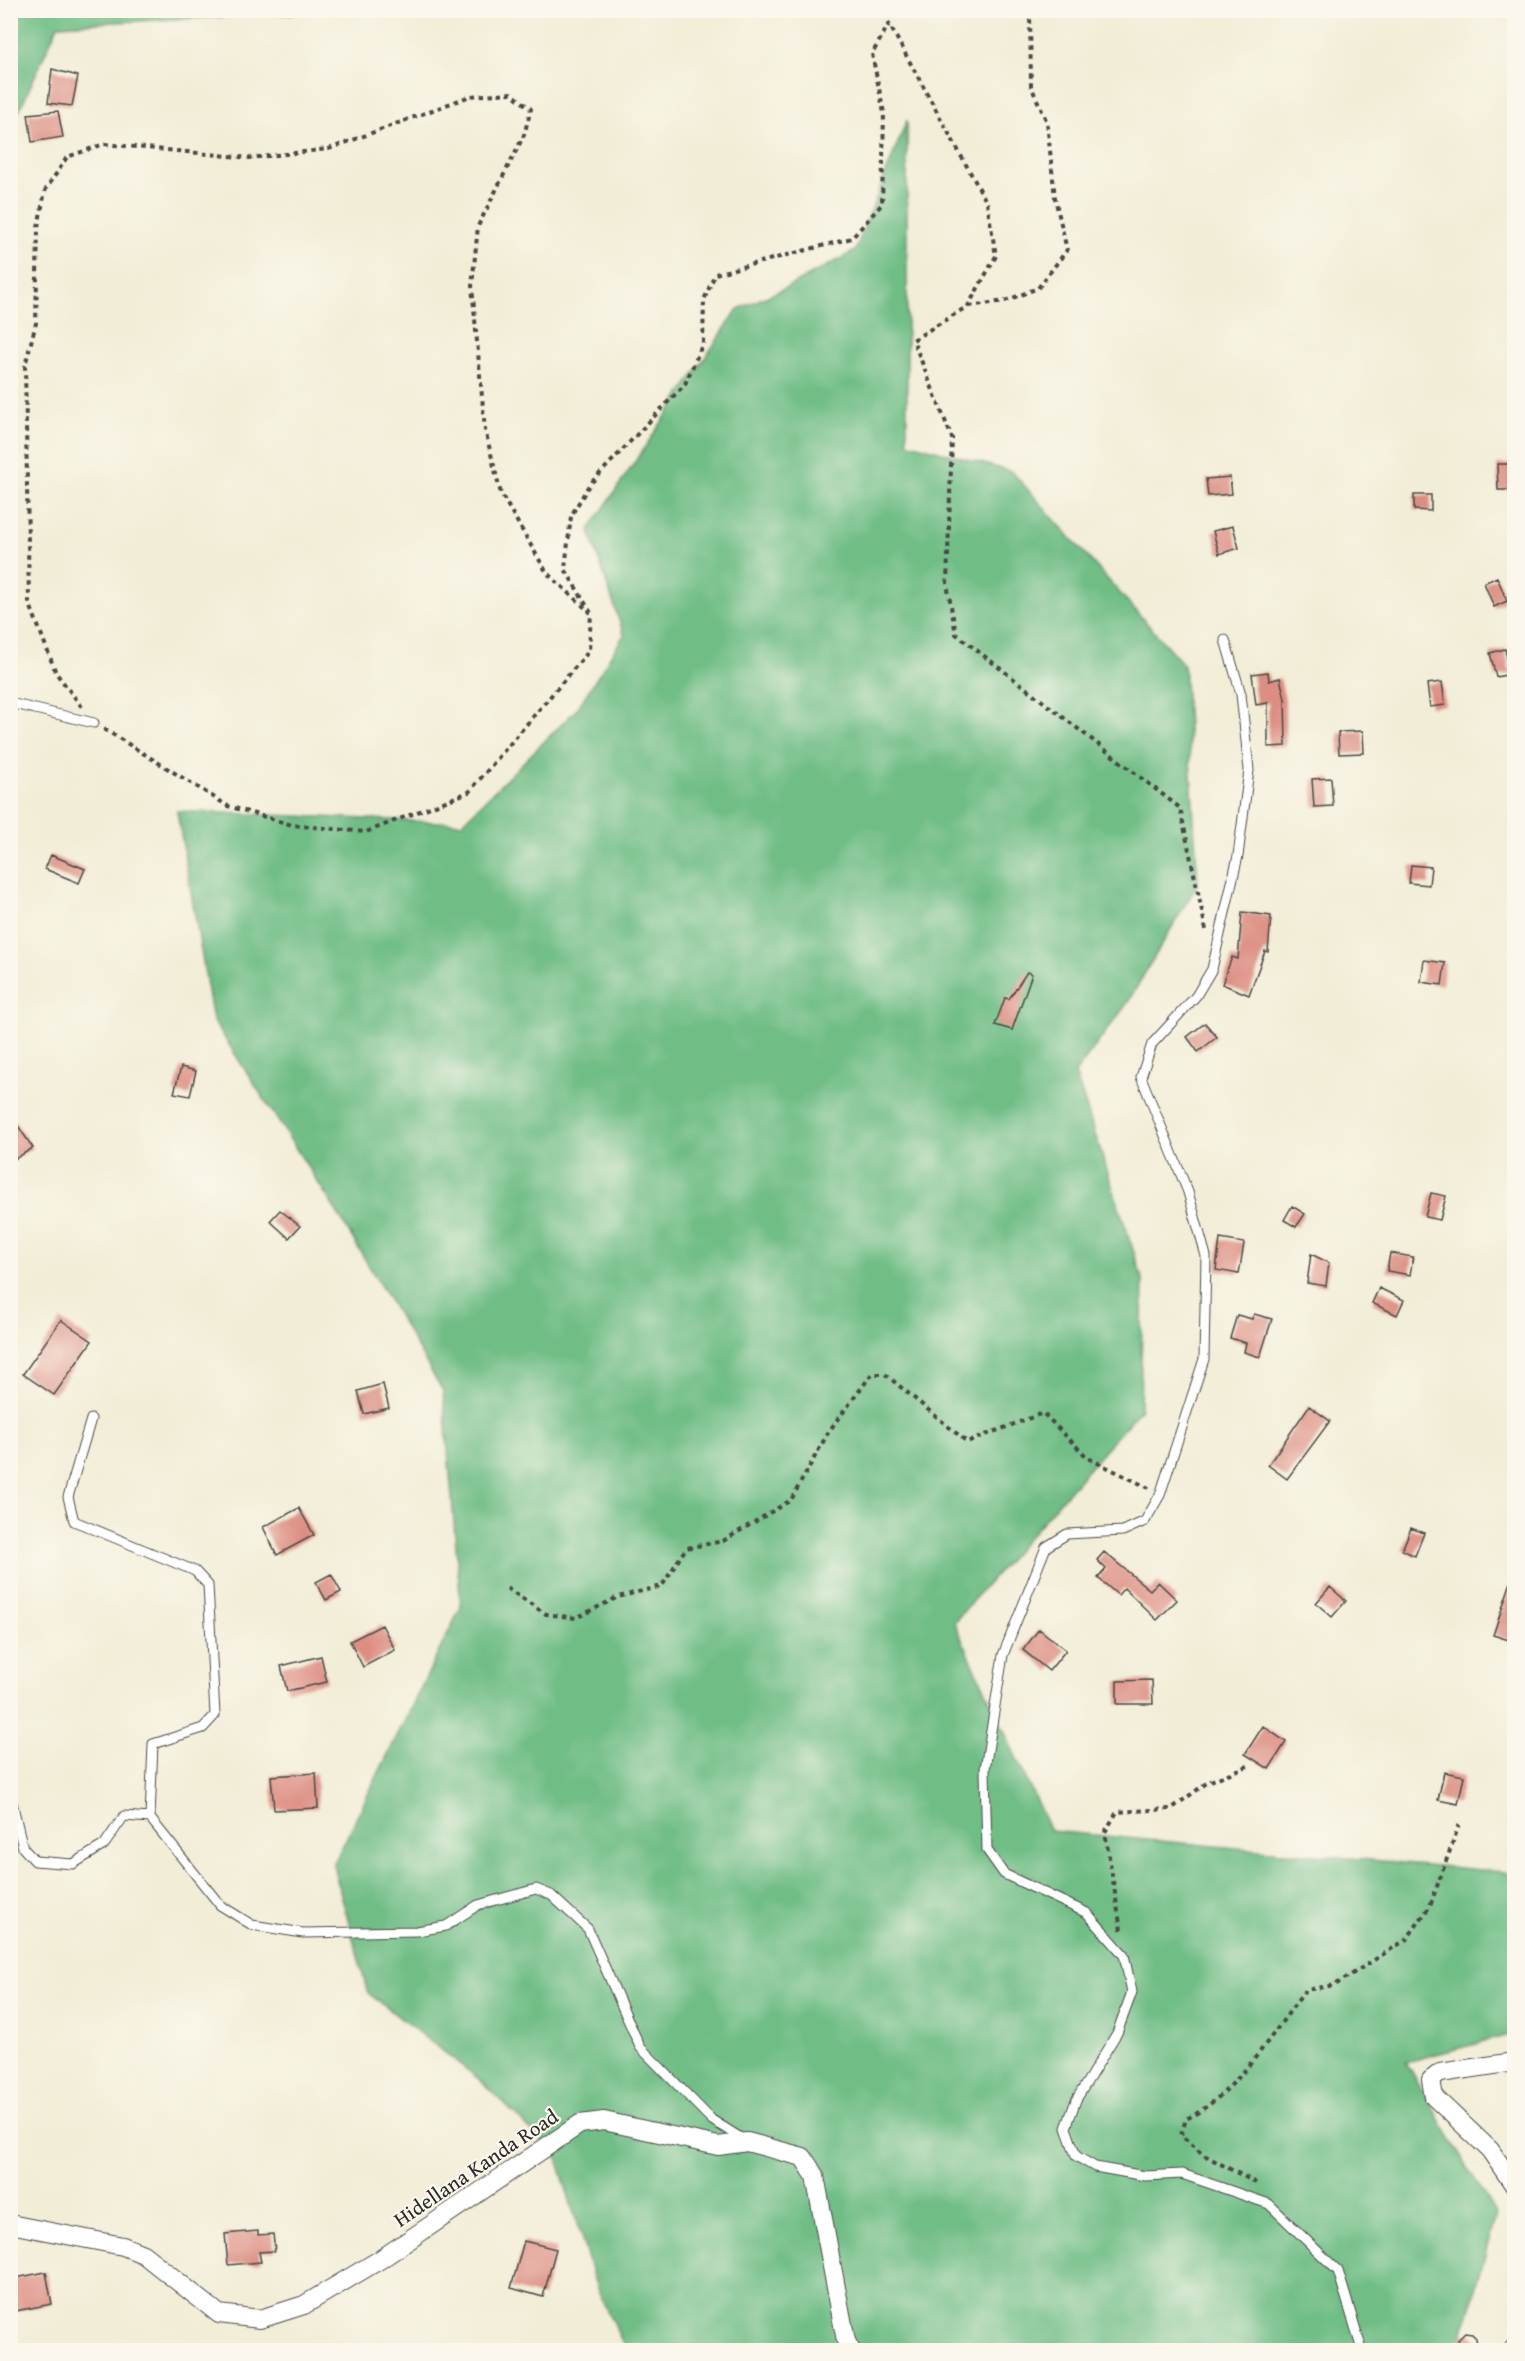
<svg xmlns="http://www.w3.org/2000/svg" width="1525" height="2361" viewBox="0 0 1525 2361" font-family="'Gentium Book Plus',serif">
	<style>
		.forest { fill: #70bd86; stroke: #4e7458; stroke-width: 1.5 }
		.building { fill: #dd8e83 }
		.lines { fill: none; stroke-linecap: round; stroke-linejoin: round }
		.service-casing { stroke: #494845; stroke-width: 11 }
		.minor-casing { stroke: #494845; stroke-width: 20 }
		.path { stroke: #494845; stroke-width: 4; stroke-dasharray: 4.5 4.5; stroke-linecap: butt }
		.service { stroke: #fff; stroke-width: 9 }
		.minor { stroke: #fff; stroke-width: 18 }
		.labels { text-anchor: middle; stroke-width: 4.5; stroke-linejoin: round; paint-order: stroke }
		.street-label { font-size: 21px; fill: #2b2b2b; stroke: #fbf7ec }
	</style>
	<rect width="100%" height="100%" fill="#fbf7ec"/>
	<filter id="ink" filterUnits="userSpaceOnUse"><feTurbulence type="fractalNoise" baseFrequency=".0167" numOctaves="2"/><feDisplacementMap in="SourceGraphic" scale="12" xChannelSelector="R" yChannelSelector="G"/><feConvolveMatrix kernelMatrix="1 2 1 2 8 2 1 2 1" color-interpolation-filters="sRGB"/></filter>
	<filter id="wash" filterUnits="userSpaceOnUse"><feTurbulence type="fractalNoise" baseFrequency=".008" numOctaves="4" result="noise"/><feDisplacementMap in="SourceGraphic" scale="24" xChannelSelector="R" yChannelSelector="G"/><feGaussianBlur stdDeviation="1.35" result="paint"/><feColorMatrix in="noise" values="0 0 0 0 0 0 0 0 0 0 0 0 0 0 0 0 0 1.4 0 .05"/><feComposite in="paint" operator="in"/></filter>
	<g filter="url(#wash)">
		<rect width="100%" height="100%" fill="#f2edd7"/>
		<path class="forest" d="M11,10H341V11L58,25L11,129Z
			M907,120V442L1012,472L1184,665L1198,883L1126,1005L1075,1073L1143,1280L1140,1410L954,1622L1050,1831L1514,1873V2034L1406,2062L1496,2215L1459,2350H626L597,2289L556,2155L480,2080L368,1993L333,1865L461,1607L443,1391L337,1212L213,1020L177,811L462,823L577,709L624,635L589,530L738,309L786,288L855,251Z"/>
		<g id="blocks">
			<path class="building" d="M52,69L78,76L72,106L48,103Z
				M58,111L63,137L32,142L28,114Z
				M1497,464H1515V490H1498Z
				M1230,477L1232,494L1208,496L1206,479Z
				M1414,495H1431V511L1414,510Z
				M1233,526L1239,548L1219,554L1213,531Z
				M1497,577L1507,601L1494,607L1484,583Z
				M1505,649L1511,674L1496,677L1490,653Z
				M1268,672L1269,681L1280,678L1285,699L1286,746L1268,747V703L1256,705L1252,674Z
				M1442,682L1445,705L1430,707L1427,684Z
				M1363,731L1364,753L1339,754L1338,732Z
				M1331,778L1333,806L1314,807L1312,779Z
				M51,855L85,869L79,883L45,869Z
				M1411,865L1431,867L1429,885L1409,883Z
				M1242,912L1271,916L1268,952L1265,951L1249,995L1222,984L1232,957L1238,959Z
				M1424,960L1445,963L1442,985L1421,982Z
				M1027,972L1032,974L1012,1030L995,1025L1005,998L1009,999Z
				M1205,1023L1217,1037L1198,1052L1187,1037Z
				M181,1067L196,1071L190,1096L174,1093Z
				M10,1114L33,1148L10,1162Z
				M1431,1193L1446,1196L1440,1220L1425,1217Z
				M1292,1206L1305,1214L1296,1227L1284,1220Z
				M280,1210L300,1226L289,1238L270,1221Z
				M1220,1239L1244,1243L1239,1274L1216,1270Z
				M1390,1253L1413,1257L1410,1275L1387,1271Z
				M1311,1254L1329,1263L1326,1286L1307,1283Z
				M1379,1288L1404,1300L1397,1315L1372,1303Z
				M1254,1314L1272,1319L1260,1357L1244,1352L1246,1343L1230,1338L1237,1315L1252,1319Z
				M61,1320L92,1341L54,1395L23,1374Z
				M383,1384L389,1408L364,1414L358,1391Z
				M1309,1406L1330,1421L1287,1479L1268,1465Z
				M299,1508L314,1535L277,1555L263,1527Z
				M1411,1528L1424,1533L1415,1556L1402,1550Z
				M1104,1552L1150,1590L1158,1582L1177,1600L1157,1620L1124,1588L1118,1595L1098,1578L1106,1569L1097,1560Z
				M331,1574L341,1592L326,1600L316,1582Z
				M1512,1579H1515V1624L1509,1640L1493,1635Z
				M1330,1587L1346,1601L1332,1617L1316,1603Z
				M382,1625L395,1650L363,1667L350,1641Z
				M1039,1629L1066,1650L1049,1671L1023,1650Z
				M321,1656L327,1682L287,1691L281,1666Z
				M1152,1680L1153,1704H1117V1681Z
				M1263,1726L1286,1742L1269,1769L1245,1754Z
				M1444,1772L1464,1776L1458,1804L1438,1800Z
				M316,1773L318,1808L274,1810L271,1776Z
				M258,2231V2235L273,2234L275,2251L259,2252L261,2262L228,2265L225,2234Z
				M524,2241L556,2249L543,2297L511,2288Z
				M46,2272L52,2304L10,2312V2279Z
				M1465,2333L1472,2334L1476,2338L1478,2350H1459L1458,2340Z"/>
		</g>
	</g>
	<g filter="url(#ink)">
		<use href="#blocks" fill-opacity="0" stroke="#494845" stroke-width="1.5"/>
		<g class="lines">
			<g class="service-casing">
				<path id="service" d="M1225,640L1241,694L1249,770L1238,856L1212,969L1196,996L1152,1044L1141,1077L1188,1192L1206,1256L1204,1359L1160,1495L1145,1521L1123,1531L1067,1534L1046,1547L1003,1655L985,1769L987,1850L1004,1874L1087,1913L1124,1955L1132,1992L1117,2033L1076,2100L1066,2128L1076,2156L1095,2167L1145,2176L1182,2174L1269,2204L1338,2271L1362,2350
					M10,703L94,723
					M91,1419L68,1497L74,1521L195,1571L208,1585L215,1715L203,1728L153,1744L150,1818
					M10,1794L23,1848L35,1861L73,1864L104,1845L124,1816L150,1818L220,1905L252,1925L303,1933L417,1931L446,1926L478,1905L536,1889L551,1895L588,1929L640,2047L712,2120L744,2140"/>
			</g>
			<g class="minor-casing">
				<path id="minor" d="M1514,2062L1440,2073L1431,2080L1434,2097L1490,2150L1514,2185
					M10,2224L123,2246L143,2254L219,2314L260,2319L304,2305L381,2259L580,2124L604,2121L718,2146L747,2142L803,2157L815,2176L846,2341L851,2350
					M1513,2350L1514,2348"/>
			</g>
			<path class="path" d="M969,306L1005,301L1038,288L1067,250L1055,198L1047,122L1031,86L1030,15
				M82,707L56,673L29,602L25,366L36,323L38,227L45,191L67,157L104,144L250,158L329,149L470,96L511,93L531,109L524,135L478,226L472,286L485,430L501,494L547,573L591,613
				M104,729L228,806L292,825L366,832L469,792L589,651L591,613L565,569L571,516L589,485L685,384L703,343L704,300L715,274L852,238L882,204L884,113L872,54L889,24L987,203L996,256L968,306L913,340L952,438L947,584L956,634L1180,808L1206,930
				M507,1588L546,1614L576,1618L618,1597L662,1586L686,1548L723,1541L791,1500L829,1431L872,1374H885L967,1442L1043,1413L1088,1458L1149,1488
				M1121,1930L1105,1832L1117,1812L1171,1809L1208,1782L1250,1765
				M1256,2183L1202,2154L1181,2135L1186,2119C1237,2094 1271,2034 1306,1990L1335,1985L1407,1939L1430,1906L1459,1825"/>
			<use href="#service" class="service"/>
			<use href="#minor" class="minor"/>
		</g>
	</g>
	<g class="labels">
		<g class="street-label">
			<text transform="translate(476 2168) rotate(-34)" y="7">Hidellana Kanda Road</text>
		</g>
	</g>
	<rect width="1525" height="2361" fill="none" stroke="#fbf7ec" stroke-width="36"/>
</svg>
